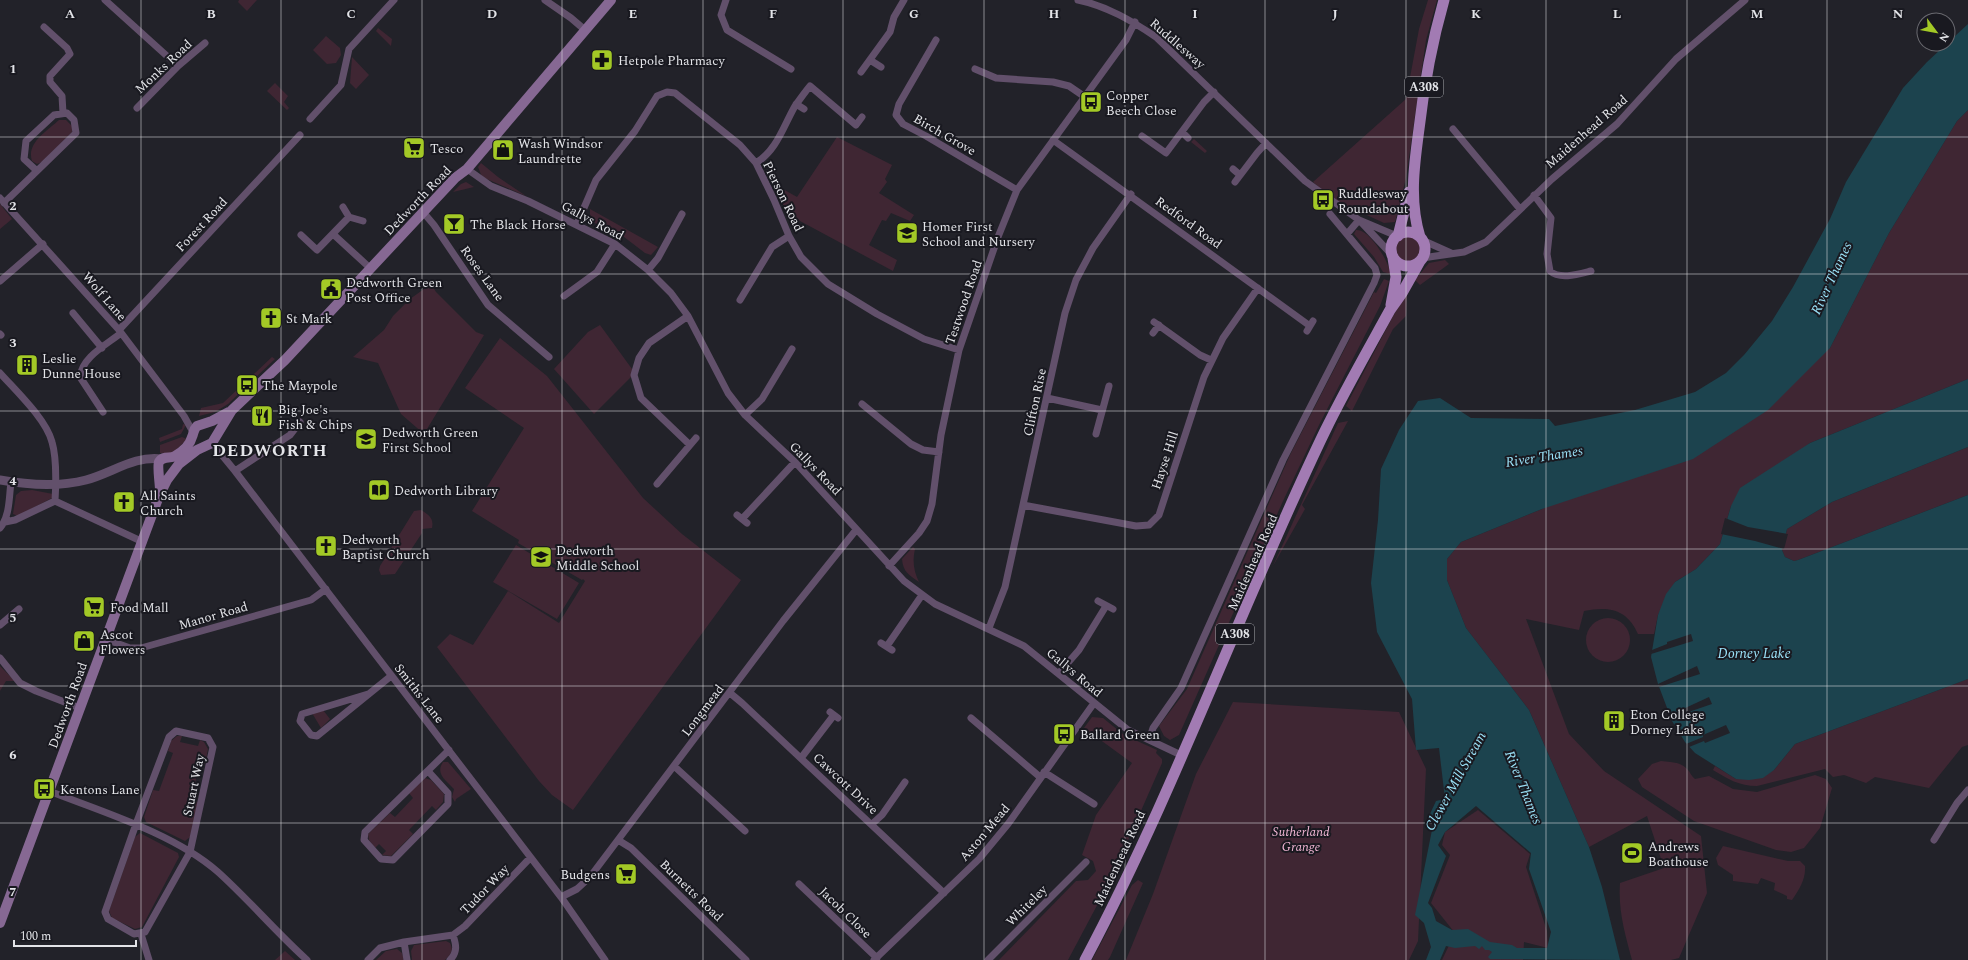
<svg xmlns="http://www.w3.org/2000/svg" width="1968" height="960" viewBox="0 0 1968 960" font-family="Spectral,serif">
	<style>
		.green { fill: #3f2633 }
		.water { fill: #1c434e; fill-rule: evenodd }
		.pier { fill: #222229 }
		.lines { fill: none; stroke-linecap: round; stroke-linejoin: round }
		.minor { stroke: #62506b; stroke-width: 7 }
		.tertiary { stroke: #62506b; stroke-width: 9 }
		.secondary { stroke: #866893; stroke-width: 10 }
		.primary { stroke: #a27bb3; stroke-width: 11 }
		.grid { fill: none; stroke: #e3e4e8; stroke-width: 1; stroke-opacity: 0.55 }
		.labels { text-anchor: middle; stroke-width: 4; stroke-linejoin: round; paint-order: stroke }
		.shield { fill: #191920; stroke: #a6a7ac; stroke-width: 1 }
		.shield-label { font-size: 12px; font-weight: bold; fill: #e3e4e8 }
		.street-label { font-size: 13px; fill: #e3e4e8; stroke: #191920 }
		.poi-label { font-size: 13px; fill: #e3e4e8; stroke: #191920; text-anchor: start }
		.park-label { font-size: 13px; font-style: italic; fill: #f2b7d5; stroke: #191920 }
		.water-label { font-size: 14px; font-style: italic; fill: #9be3f9; stroke: #191920 }
		.district-label { font-size: 17px; font-weight: bold; letter-spacing: 1px; fill: #e3e4e8; stroke: #191920 }
		.grid-label { font-size: 13px; text-anchor: middle; font-weight: bold; fill: #e3e4e8; stroke: #191920; stroke-width: 4; stroke-linejoin: round; paint-order: stroke }
	</style>
	<rect width="100%" height="100%" fill="#222229"/>
	<path class="green" d="M239,0H257L247,11L238,2Z
		M1428,0H1437L1426,40L1406,178L1395,222L1384,223L1332,199L1313,182L1406,99L1419,29Z
		M378,28L392,39L391,46L376,31Z
		M326,36L340,48L341,55L336,63L327,64L313,50Z
		M352,57L369,75L356,89L350,83Z
		M275,83L288,96L284,102L289,108L287,110L267,91Z
		M1968,110V379L1810,443L1731,506L1720,544L1696,569L1675,582L1658,615L1654,634H1638C1627,609 1609,606 1584,611L1579,630L1526,619L1569,734L1604,771L1701,836L1707,893L1679,958L1671,960H1632C1625,934 1618,910 1620,883L1664,868L1647,816L1589,847L1529,710L1466,628L1447,580V559L1461,542L1542,509L1830,348L1889,233L1957,121Z
		M59,120H66L72,126V132L42,162L37,164L32,161C26,143 47,131 59,120Z
		M837,137L892,165L885,179L887,182L879,193L914,215L910,221L891,213L886,221L882,220L869,245L897,260L893,271L787,214L774,184L797,197Z
		M1194,139L1207,151L1205,153L1191,142Z
		M481,163L498,177L526,196L482,177L478,167Z
		M466,182L474,187L453,192L461,184Z
		M0,204L12,219L0,229Z
		M590,209L658,247L651,255L645,253L611,227L608,231C597,224 589,223 590,209Z
		M1356,230C1370,229 1388,261 1391,274L1383,272L1374,257L1354,234Z
		M1396 249a12 12 0 1 1 24 0a12 12 0 1 1-24 0Z
		M1445,260L1449,264L1420,285L1415,280L1429,263Z
		M1384,279L1389,281L1380,306L1320,423L1283,501L1179,735L1170,740L1164,736L1159,726L1187,689L1290,455L1374,292L1376,293Z
		M431,284L436,292L476,332L484,335L424,434L401,414L378,363L353,357L384,330L393,316L410,299Z
		M1407,294L1406,316L1393,329L1352,411L1346,406L1393,316Z
		M600,325L632,369V376L594,414L554,369L588,332Z
		M500,338L547,376L643,498L682,534L741,580L573,810L552,795L539,781L437,647L450,634L473,645L508,591L559,623L585,581L583,579L582,580L518,543L519,540L472,511L524,428L465,388Z
		M272,357L275,359L228,404L215,412L199,416L201,408L223,403Z
		M1348,421L1302,505L1305,509L1273,566L1338,423Z
		M183,424L186,425L181,434L160,442L159,438L182,429Z
		M182,437L187,439L173,453H160V445Z
		M1968,447V495L1798,560L1794,561L1785,557L1782,550L1787,529L1832,502Z
		M32,490L53,494L52,498L18,516L13,514L16,495L21,491Z
		M421,510C429,515 434,518 432,528L422,529V533L395,574L381,575L379,570L380,566L414,511Z
		M516,545L579,583L557,619L493,582Z
		M913,547L915,549C912,561 914,572 919,582C909,575 903,572 902,559Z
		M1586 640a22 22 0 1 1 44 0a22 22 0 1 1-44 0Z
		M0,666L15,681H6L0,691Z
		M1968,679V745L1962,747L1929,788L1875,777L1866,783L1844,775L1833,777L1825,769L1757,786C1739,786 1728,779 1713,770L1715,766L1736,779L1774,770L1795,744Z
		M1233,702L1399,712L1426,769L1418,941L1409,960H1126L1153,894L1196,774Z
		M323,710L330,719L321,728L312,713Z
		M1092,717L1103,718L1124,735L1157,750L1156,753L1162,759V763L1111,879L1068,960H999L1076,881L1088,880L1096,871L1093,861L1082,855L1096,815L1132,763L1084,728Z
		M177,736H182L180,742L198,746L200,740L204,742L208,749L205,764L199,763L192,800L198,802L190,837L185,841L146,822L144,817L153,790L159,791L173,753L168,751L171,741Z
		M1661,761C1670,762 1681,762 1687,769C1691,773 1691,776 1695,779L1709,776L1733,789L1757,792L1815,775L1826,779L1832,788L1820,828L1804,848L1791,852L1776,850L1694,821L1642,787L1638,779L1652,764Z
		M443,762H448L471,789L456,799L455,802L452,797L454,789C446,780 435,774 443,762Z
		M425,778L431,780L444,794L443,802L436,810L432,806L409,830L413,834L391,856L382,855L386,851L379,844L375,848L369,840L368,834L390,813L395,817L413,798L409,793Z
		M1478,810L1530,854L1526,867L1547,931L1548,948L1524,942L1523,960H1442L1455,933L1431,903L1450,855L1442,845L1445,832Z
		M140,833L178,853L179,857L142,927L135,929L112,918L109,911L135,837Z
		M1723,846L1788,861H1800L1805,866C1806,879 1799,890 1792,900L1787,899V896L1774,890L1775,883L1761,878L1758,884L1733,881V875L1718,865L1716,858Z
		M1138,880L1143,883L1110,957L1108,960H1092L1132,885Z
		M446,941L450,943C454,951 451,954 445,960H412L411,951L414,945Z
		M397,949L402,953L404,960H376L386,951Z
		M285,951L295,960H275Z"/>
	<path class="water" d="M1968,24V110L1957,121L1889,233L1830,348L1768,410L1693,459L1542,509L1461,542L1447,559V580L1466,628L1529,710L1589,847L1602,887L1620,960L1490,959L1488,957L1492,952L1489,950H1485L1482,946L1479,949L1475,946L1455,948L1446,946L1440,960H1426L1431,947L1424,923L1415,915L1434,820L1430,814L1436,801L1445,799L1439,748L1416,750L1412,699L1377,632L1371,583L1378,520L1381,469L1399,430L1418,401L1440,398L1471,418L1549,419L1555,426L1635,410L1695,392L1726,373L1744,355L1772,321L1793,287L1830,219L1846,182L1903,88L1927,62ZM1476,806L1531,853L1529,869L1551,932L1547,948H1517L1512,945L1490,942L1468,929L1452,930L1436,921L1432,908L1428,903L1446,856L1438,845L1445,832Z
		M1968,379V447L1832,502L1787,529L1782,550L1785,557L1794,561L1798,560L1968,495V679L1795,744L1774,770L1763,778L1749,780L1736,779L1695,753L1685,742L1672,721L1658,684L1651,657L1658,615L1666,594L1675,582L1696,569L1720,544L1731,506L1740,488L1810,443Z"/>
	<path class="pier" d="M1725,518L1748,527L1788,534L1784,549L1755,541L1721,534Z
		M1691,634L1693,641L1651,654L1652,650L1667,644V642Z
		M1697,666L1700,674L1659,687L1658,684Z
		M1709,697L1712,704L1671,718L1670,715Z
		M1726,725L1730,733L1705,743L1704,741L1689,747L1686,744L1703,737V735Z"/>
	<g class="lines">
		<path class="minor" d="M105,0L178,66
			M545,0L571,18L585,30
			M726,0L721,15L727,30L791,69
			M1078,0C1107,6 1132,21 1156,37L1305,181L1359,220L1397,236
			M44,27L67,48L70,54L50,76V82L62,96L63,113
			M936,40L899,104L896,115L903,124L926,136L1017,190
			M870,60L881,67
			M975,69L996,78L1053,82L1069,86L1085,97
			M861,72L890,32L894,17L904,0
			M796,104L804,109
			M137,108L178,66L205,43
			M310,119L341,85L349,49L394,0
			M1453,129L1520,209
			M1182,132L1188,138
			M1142,136L1166,153L1204,102L1214,92
			M1053,140L1310,326
			M756,163C777,150 783,127 795,106C800,99 805,92 810,86L856,125L862,117
			M467,169L491,186L528,201L615,244L648,270L671,293L688,316L728,393L745,415L795,462L904,581L935,604L1024,646L1128,730L1181,755
			M1233,169L1240,175
			M1235,182L1257,153L1266,143
			M1534,195L1551,218L1547,254L1550,271C1560,280 1579,274 1591,271
			M0,198L119,330L184,416L193,432
			M4,203L76,133L74,120L67,113L54,115L26,141L24,159L36,170
			M343,207L349,217L363,221
			M423,212L434,225L488,305L549,357
			M1362,223L1392,255
			M577,224L596,180L635,131L657,96L667,92L675,93L740,145L756,163L774,200L789,236L801,257L828,284L877,314L924,339L959,350
			M333,234L370,268
			M1347,234L1359,220
			M301,235L317,250L349,217
			M1422,240L1451,253
			M1422,258L1464,252L1486,242L1552,179L1617,124L1676,59L1745,0
			M648,270L658,258L682,214
			M0,281L43,244
			M564,296L597,272L615,244
			M740,300L772,247L789,236
			M73,313L102,348
			M688,316L649,343L639,358L634,375L641,398L690,445
			M1154,322L1200,355L1211,360
			M119,330L300,135
			M1307,331L1313,321
			M1153,333L1159,325
			M0,334L1,335
			M0,373C16,391 46,419 52,442C57,459 56,484 55,501L15,520L5,522
			M1047,398L1102,410
			M862,404L911,444L923,450L939,452
			M103,412L80,377C82,357 106,345 121,333
			M745,415L762,399L792,349
			M1096,434L1109,386
			M212,443L235,471L561,897L605,960
			M235,471L290,435L300,422
			M657,484L696,438
			M55,501L143,542
			M1023,505L1136,526L1149,525L1159,515L1204,377L1223,338L1258,288
			M737,515L747,523
			M742,519L795,462
			M0,528C10,516 9,497 11,482
			M889,566L919,533L927,521L932,504L941,435L959,350L998,237L1017,190L1126,40L1135,22
			M1098,601L1113,609
			M0,625L19,609
			M989,628L1005,587L1065,313L1076,280L1093,248L1131,194
			M105,639L130,648H141L311,600L326,589
			M881,643L892,650
			M887,646L922,595
			M0,658L20,683L36,691L80,708
			M1059,673L1079,650L1106,606
			M730,693L742,703L944,893
			M368,694L302,714L300,721L311,735L317,736L391,676
			M830,712L838,718
			M971,718L1040,777
			M176,731L208,738L213,747L190,852L145,932L134,934L108,919L105,912L136,824L169,737Z
			M1149,740L1153,728L1181,688L1283,460L1374,283L1377,275L1375,268L1330,214
			M801,758L834,715
			M674,766L745,831
			M428,771L448,793V804L393,860L381,859L364,840L365,832L449,750
			M1044,772L1094,804
			M49,791C103,812 175,834 218,872C249,900 276,932 307,960
			M872,824L882,815L905,782
			M618,840L631,848L746,960
			M1934,840L1957,803L1968,790
			M799,884L877,958
			M561,897L577,889L590,877L783,621L856,530
			M141,934L149,960
			M404,942L407,960
			M368,960L380,948L404,942L453,935L465,926L530,858
			M450,960C458,952 456,944 453,935
			M874,960L979,859L1008,824L1094,703
			M988,960L1086,862"/>
		<path class="tertiary" d="M0,480C28,485 59,487 86,480C112,473 135,455 162,459"/>
		<path class="secondary" d="M160,490C160,483 157,466 159,462C163,455 170,459 175,456C182,452 190,445 192,437C194,433 193,430 197,426L212,421L229,412
			M0,923L159,496L167,480L179,464L197,450L212,443L232,410L285,360L455,178L467,169L611,0"/>
		<path class="primary" d="M1391 249a17 17 0 1 1 34 0a17 17 0 1 1-34 0Z
			M1398,236L1409,192
			M1420,237C1409,201 1414,166 1419,129C1424,85 1432,42 1444,0
			M1391,305L1396,277L1393,258
			M1085,960C1176,789 1241,605 1325,431C1345,390 1368,350 1390,310L1402,293L1420,261"/>
	</g>
	<path class="grid" d="M141,0V960M281,0V960M422,0V960M562,0V960M703,0V960M843,0V960M984,0V960M1125,0V960M1265,0V960M1406,0V960M1546,0V960M1687,0V960M1827,0V960M0,137H1968M0,274H1968M0,411H1968M0,549H1968M0,686H1968M0,823H1968"/>
	<defs>
		<g id="pharmacy-square" transform="scale(1.15)"><rect x="-9" y="-9" width="18" height="18" rx="4" fill="#a3c926" stroke="#191920"/><path d="M-2-6h4v4h4v4h-4v4h-4v-4h-4v-4h4Z" fill="#111"/></g>
		<g id="bus-square" transform="scale(1.15)"><rect x="-9" y="-9" width="18" height="18" rx="4" fill="#a3c926" stroke="#191920"/><path d="M-5-6H5V4H4V6H2V4H-2V6H-4V4H-5ZM-3.5-4V0h7V-4ZM-3.5 1.2v1.5H-2V1.2ZM2 1.2v1.5H3.5V1.2Z" fill="#111"/></g>
		<g id="supermarket-square" transform="scale(1.15)"><rect x="-9" y="-9" width="18" height="18" rx="4" fill="#a3c926" stroke="#191920"/><path d="M-6-5.5h2.5l.6 2H6L4.5 2H-2.5L-4.4-4H-6ZM-1.5 3.2a1.3 1.3 0 1 0 .1 0ZM3 3.2a1.3 1.3 0 1 0 .1 0Z" fill="#111"/></g>
		<g id="shop-square" transform="scale(1.15)"><rect x="-9" y="-9" width="18" height="18" rx="4" fill="#a3c926" stroke="#191920"/><path d="M-5-2.5h2.3a2.7 3.5 0 0 1 5.4 0H5L5.5 6h-11ZM-1.5-2.5h3a1.5 2.3 0 0 0-3 0Z" fill="#111"/></g>
		<g id="bar-square" transform="scale(1.15)"><rect x="-9" y="-9" width="18" height="18" rx="4" fill="#a3c926" stroke="#191920"/><path d="M-6-5H6L.8 .8V4.5H3.5V6h-7V4.5H-.8V.8Z" fill="#111"/></g>
		<g id="school-square" transform="scale(1.15)"><rect x="-9" y="-9" width="18" height="18" rx="4" fill="#a3c926" stroke="#191920"/><path d="M0-5L7-2L0 1L-7-2ZM-4 1L0 2.5L4 1V4Q0 6-4 4Z" fill="#111"/></g>
		<g id="civic-square" transform="scale(1.15)"><rect x="-9" y="-9" width="18" height="18" rx="4" fill="#a3c926" stroke="#191920"/><path d="M-.6-6.5H3V-4.5H.6V-3L4-1V1h2V6H-6V1h2V-1L-.6-3ZM-1.2 2.5V6h2.4V2.5Z" fill="#111"/></g>
		<g id="church-square" transform="scale(1.15)"><rect x="-9" y="-9" width="18" height="18" rx="4" fill="#a3c926" stroke="#191920"/><path d="M-1.2-6h2.4v3.5h3.3v2.4h-3.3V6h-2.4V-.1h-3.3v-2.4h3.3Z" fill="#111"/></g>
		<g id="building-square" transform="scale(1.15)"><rect x="-9" y="-9" width="18" height="18" rx="4" fill="#a3c926" stroke="#191920"/><path d="M-4-6H4V6H1V3H-1V6H-4ZM-2.5-4.3h1.7v1.8h-1.7ZM.8-4.3h1.7v1.8H.8ZM-2.5-1h1.7V.8h-1.7ZM.8-1h1.7V.8H.8Z" fill="#111"/></g>
		<g id="restaurant-square" transform="scale(1.15)"><rect x="-9" y="-9" width="18" height="18" rx="4" fill="#a3c926" stroke="#191920"/><path d="M-5-6h1v4h1v-4h1v4h1v-4h1v5L-1.5 .5V6h-2V.5L-5-1ZM5-6V6H3V1.5H1.5Q1.5-4 5-6Z" fill="#111"/></g>
		<g id="library-square" transform="scale(1.15)"><rect x="-9" y="-9" width="18" height="18" rx="4" fill="#a3c926" stroke="#191920"/><path d="M-6-4Q-3-5.5-.7-3.5V5Q-3 3-6 4ZM6-4Q3-5.5 .7-3.5V5Q3 3 6 4Z" fill="#111"/></g>
		<g id="stadium-square" transform="scale(1.15)"><rect x="-9" y="-9" width="18" height="18" rx="4" fill="#a3c926" stroke="#191920"/><path d="M0-5a6.5 5 0 1 0 0 10a6.5 5 0 1 0 0-10ZM-3.5-1.8h7v3.6h-7Z" fill="#111"/></g>
	</defs>
	<g fill-rule="evenodd">
		<use href="#pharmacy-square" x="602" y="60"/>
		<use href="#bus-square" x="1091" y="102"/>
		<use href="#supermarket-square" x="414" y="148"/>
		<use href="#shop-square" x="503" y="150"/>
		<use href="#bus-square" x="1323" y="200"/>
		<use href="#bar-square" x="454" y="224"/>
		<use href="#school-square" x="907" y="233"/>
		<use href="#civic-square" x="331" y="289"/>
		<use href="#church-square" x="271" y="318"/>
		<use href="#building-square" x="27" y="365"/>
		<use href="#bus-square" x="247" y="385"/>
		<use href="#restaurant-square" x="262" y="416"/>
		<use href="#school-square" x="366" y="439"/>
		<use href="#library-square" x="379" y="490"/>
		<use href="#church-square" x="124" y="502"/>
		<use href="#church-square" x="326" y="546"/>
		<use href="#school-square" x="541" y="557"/>
		<use href="#supermarket-square" x="94" y="607"/>
		<use href="#shop-square" x="84" y="641"/>
		<use href="#building-square" x="1614" y="721"/>
		<use href="#bus-square" x="1064" y="734"/>
		<use href="#bus-square" x="44" y="789"/>
		<use href="#stadium-square" x="1632" y="853"/>
		<use href="#supermarket-square" x="626" y="874"/>
	</g>
	<g class="labels">
		<g class="shield">
			<rect x="1405" y="77" width="38" height="20" rx="3"/>
			<rect x="1216" y="624" width="38" height="20" rx="3"/>
		</g>
		<g class="shield-label">
			<text x="1424" y="91">A308</text>
			<text x="1235" y="638">A308</text>
		</g>
		<g class="street-label">
			<text transform="translate(1178 43) rotate(41)" y="5">Ruddlesway</text>
			<text transform="translate(163 66) rotate(-43)" y="5">Monks Road</text>
			<text transform="translate(1586 131) rotate(-41)" y="5">Maidenhead Road</text>
			<text transform="translate(945 134) rotate(30)" y="5">Birch Grove</text>
			<text transform="translate(784 196) rotate(64)" y="5">Pierson Road</text>
			<text transform="translate(417 200) rotate(-46)" y="5">Dedworth Road</text>
			<text transform="translate(593 220) rotate(28)" y="5">Gallys Road</text>
			<text transform="translate(1189 222) rotate(36)" y="5">Redford Road</text>
			<text transform="translate(201 224) rotate(-47)" y="5">Forest Road</text>
			<text transform="translate(483 273) rotate(54)" y="5">Roses Lane</text>
			<text transform="translate(105 296) rotate(49)" y="5">Wolf Lane</text>
			<text transform="translate(963 302) rotate(-71)" y="5">Testwood Road</text>
			<text transform="translate(1034 402) rotate(-78)" y="5">Clifton Rise</text>
			<text transform="translate(1164 460) rotate(-72)" y="5">Hayse Hill</text>
			<text transform="translate(816 468) rotate(46)" y="5">Gallys Road</text>
			<text transform="translate(1252 562) rotate(-66)" y="5">Maidenhead Road</text>
			<text transform="translate(213 615) rotate(-16)" y="5">Manor Road</text>
			<text transform="translate(1075 672) rotate(40)" y="5">Gallys Road</text>
			<text transform="translate(420 693) rotate(52)" y="5">Smiths Lane</text>
			<text transform="translate(67 705) rotate(-70)" y="5">Dedworth Road</text>
			<text transform="translate(702 710) rotate(-53)" y="5">Longmead</text>
			<text transform="translate(846 783) rotate(43)" y="5">Cawcott Drive</text>
			<text transform="translate(193 785) rotate(-78)" y="5">Stuart Way</text>
			<text transform="translate(984 832) rotate(-50)" y="5">Aston Mead</text>
			<text transform="translate(1119 858) rotate(-65)" y="5">Maidenhead Road</text>
			<text transform="translate(484 889) rotate(-46)" y="5">Tudor Way</text>
			<text transform="translate(692 890) rotate(44)" y="5">Burnetts Road</text>
			<text transform="translate(1026 905) rotate(-45)" y="5">Whiteley</text>
			<text transform="translate(846 912) rotate(44)" y="5">Jacob Close</text>
		</g>
		<g class="poi-label">
			<text x="618" y="65">Hetpole Pharmacy</text>
			<text x="1106" y="100">Copper<tspan x="1106" dy="15">Beech Close</tspan></text>
			<text x="518" y="148">Wash Windsor<tspan x="518" dy="15">Laundrette</tspan></text>
			<text x="430" y="153">Tesco</text>
			<text x="1338" y="198">Ruddlesway<tspan x="1338" dy="15">Roundabout</tspan></text>
			<text x="470" y="229">The Black Horse</text>
			<text x="922" y="231">Homer First<tspan x="922" dy="15">School and Nursery</tspan></text>
			<text x="346" y="287">Dedworth Green<tspan x="346" dy="15">Post Office</tspan></text>
			<text x="286" y="323">St Mark</text>
			<text x="42" y="363">Leslie<tspan x="42" dy="15">Dunne House</tspan></text>
			<text x="262" y="390">The Maypole</text>
			<text x="278" y="414">Big Joe's<tspan x="278" dy="15">Fish &amp; Chips</tspan></text>
			<text x="382" y="437">Dedworth Green<tspan x="382" dy="15">First School</tspan></text>
			<text x="394" y="495">Dedworth Library</text>
			<text x="140" y="500">All Saints<tspan x="140" dy="15">Church</tspan></text>
			<text x="342" y="544">Dedworth<tspan x="342" dy="15">Baptist Church</tspan></text>
			<text x="556" y="555">Dedworth<tspan x="556" dy="15">Middle School</tspan></text>
			<text x="110" y="612">Food Mall</text>
			<text x="100" y="639">Ascot<tspan x="100" dy="15">Flowers</tspan></text>
			<text x="1630" y="719">Eton College<tspan x="1630" dy="15">Dorney Lake</tspan></text>
			<text x="1080" y="739">Ballard Green</text>
			<text x="60" y="794">Kentons Lane</text>
			<text x="1648" y="851">Andrews<tspan x="1648" dy="15">Boathouse</tspan></text>
			<text x="610" y="879" text-anchor="end">Budgens</text>
		</g>
		<g class="park-label">
			<text x="1301" y="836">Sutherland<tspan x="1301" dy="15">Grange</tspan></text>
		</g>
		<g class="water-label">
			<text transform="translate(1831 278) rotate(-65)" y="5">River Thames</text>
			<text transform="translate(1544 456) rotate(-9)" y="5">River Thames</text>
			<text x="1754" y="658">Dorney Lake</text>
			<text transform="translate(1455 781) rotate(-61)" y="5">Clewer Mill Stream</text>
			<text transform="translate(1524 787) rotate(68)" y="5">River Thames</text>
		</g>
		<g class="district-label">
			<text x="270" y="456">DEDWORTH</text>
		</g>
	</g>
	<g class="grid-label">
		<text x="70" y="18">A</text>
		<text x="211" y="18">B</text>
		<text x="351" y="18">C</text>
		<text x="492" y="18">D</text>
		<text x="633" y="18">E</text>
		<text x="773" y="18">F</text>
		<text x="914" y="18">G</text>
		<text x="1054" y="18">H</text>
		<text x="1195" y="18">I</text>
		<text x="1335" y="18">J</text>
		<text x="1476" y="18">K</text>
		<text x="1617" y="18">L</text>
		<text x="1757" y="18">M</text>
		<text x="1898" y="18">N</text>
		<text x="13" y="73">1</text>
		<text x="13" y="210">2</text>
		<text x="13" y="347">3</text>
		<text x="13" y="485">4</text>
		<text x="13" y="622">5</text>
		<text x="13" y="759">6</text>
		<text x="13" y="896">7</text>
	</g>
	<g transform="translate(1936 32) rotate(122)"><circle r="19" fill="#191920" stroke="#6a6a70"/>
	<path d="M0-3L7 15L0 10L-7 15Z" fill="#a3c926"/>
	<text y="-6" font-size="11" font-weight="bold" text-anchor="middle" fill="#e3e4e8">N</text>
	</g>
	<path d="M14 940v6h122v-6" fill="none" stroke="#e3e4e8" stroke-width="2"/>
	<text x="20" y="940" font-size="12" fill="#e3e4e8" stroke="#191920" stroke-width="3" paint-order="stroke">100 m</text>
</svg>
